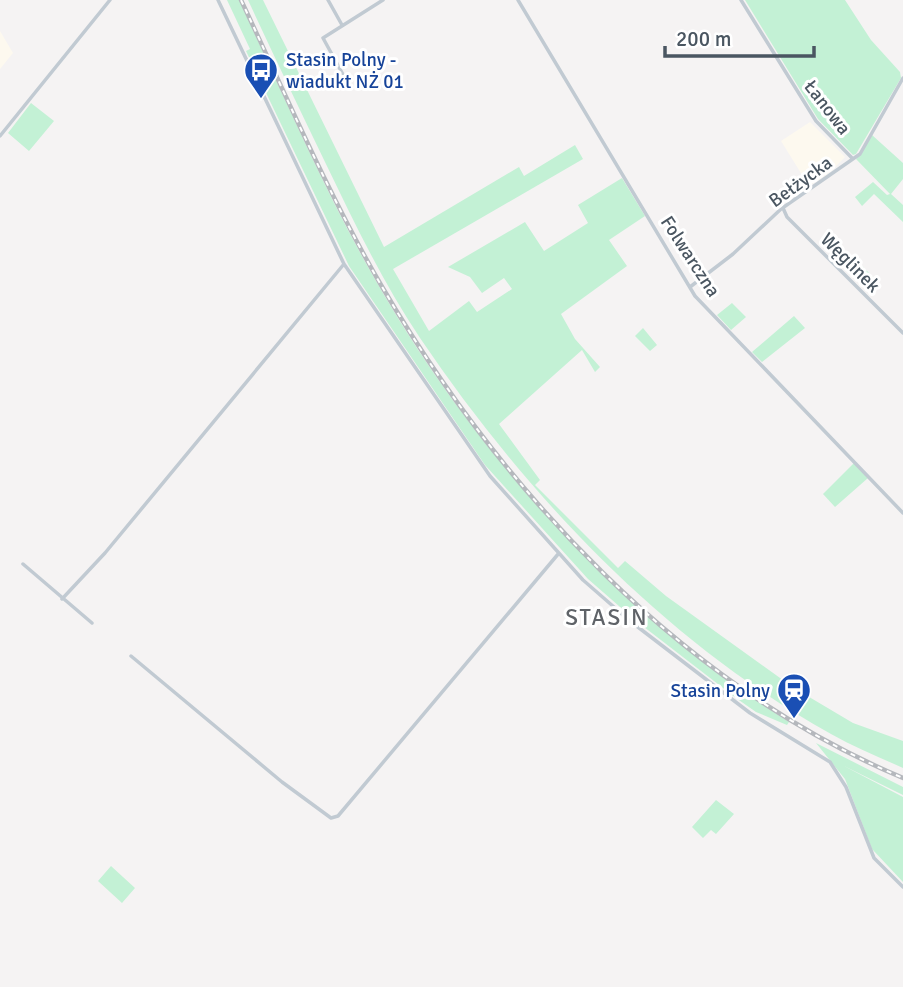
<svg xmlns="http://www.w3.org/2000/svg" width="903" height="987" viewBox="0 0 903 987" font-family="Signika,sans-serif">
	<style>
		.commercial { fill: #fdf9ef }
		.green { fill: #c3f1d5 }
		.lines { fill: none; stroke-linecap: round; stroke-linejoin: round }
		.street { stroke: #c1cad2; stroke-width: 3.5 }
		.rail-casing { stroke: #b5b8bd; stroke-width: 4.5 }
		.rail { stroke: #fff; stroke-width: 2; stroke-dasharray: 5; stroke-linecap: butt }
		.labels { text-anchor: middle; stroke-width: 6; stroke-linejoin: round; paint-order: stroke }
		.transit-label { font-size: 19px; fill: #164399; stroke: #fff; text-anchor: start }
		.street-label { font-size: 19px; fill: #4a5661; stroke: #fff }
		.quarter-label { font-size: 23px; letter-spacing: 2px; fill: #5f6368; stroke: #fff }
	</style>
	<rect width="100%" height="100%" fill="#f5f3f3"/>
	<path class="commercial" d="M0,31L13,53L0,69Z
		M810,122L845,157L830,172L809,186L781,141Z"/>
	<path class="green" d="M227,0H239C281,89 320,181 368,267C470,450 614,608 789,722L787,725L756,712L736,698L635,620L588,579L485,465L349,266L246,51L250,49Z
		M248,0H263L384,247L519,167L524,176L575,145L583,159L393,269L429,331L469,301L477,312L512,289L504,278L482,293L470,277L448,267L525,222L544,251L588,223L578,205L622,178L645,216L609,240L627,266L561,314L575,339L600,367L595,372L582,350L499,424L540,480L535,485L618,568L625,561L666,596L794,688L853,723L903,741V768C879,757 854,747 831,734C664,641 527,496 420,338C383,283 354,222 325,162C299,108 273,54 248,0Z
		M745,0H845L871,40L900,72L901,78L856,154L853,155L818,119Z
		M31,103L54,121L29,151L8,133Z
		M872,135L903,163V179L891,194L903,205V222L874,194L862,206L855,197L873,182L887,195L890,194L856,159Z
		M853,257L878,282L869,291L844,266Z
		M732,303L746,317L731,330L717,315Z
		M794,316L805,328L762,362L752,352Z
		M643,328L657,345L650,351L635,336Z
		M854,463L868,478L835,507L823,494Z
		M816,743L903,787V795L844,766L903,797V882L872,849L845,779Z
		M716,800L734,814L716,834L711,830L703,838L692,827Z
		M111,866L135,888L122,903L98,881Z"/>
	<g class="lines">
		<path class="street" d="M218,0L344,264L490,476L583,580L630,621L750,713L830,762L846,787L874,858L903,887
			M328,0L342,25
			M518,0L695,296L903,513
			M741,0L816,121L852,158
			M346,80L323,38L383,0
			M0,136L110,0
			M783,208L787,217L903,333
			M690,287L733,254L781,209L860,154L903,78
			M23,564L92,623
			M62,599L105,553L344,264
			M131,656L282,782L331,818L338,816L559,553"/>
		<g class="rail-casing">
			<path id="rail" d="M241,0C286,95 328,194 381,285C501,490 680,684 903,778"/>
		</g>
		<use href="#rail" class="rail"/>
	</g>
	<defs>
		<g id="bus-pin" transform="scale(1.75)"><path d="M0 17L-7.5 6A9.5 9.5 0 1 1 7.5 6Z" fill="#1a4fb4" stroke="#fff"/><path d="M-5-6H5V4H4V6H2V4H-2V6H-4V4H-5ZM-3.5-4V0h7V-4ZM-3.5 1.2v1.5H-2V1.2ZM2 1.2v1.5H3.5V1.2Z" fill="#fff"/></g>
		<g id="station-pin" transform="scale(1.75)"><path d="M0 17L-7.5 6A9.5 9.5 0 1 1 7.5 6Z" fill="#1a4fb4" stroke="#fff"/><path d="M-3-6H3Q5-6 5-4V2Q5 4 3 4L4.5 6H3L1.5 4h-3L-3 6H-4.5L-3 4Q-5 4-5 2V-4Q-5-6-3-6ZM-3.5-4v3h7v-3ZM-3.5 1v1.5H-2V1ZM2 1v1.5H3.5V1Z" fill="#fff"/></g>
	</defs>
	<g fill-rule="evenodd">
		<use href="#bus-pin" x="261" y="70"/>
		<use href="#station-pin" x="794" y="690"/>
	</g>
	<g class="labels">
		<g class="transit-label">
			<text x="286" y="66">Stasin Polny -<tspan x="286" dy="22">wiadukt NŻ 01</tspan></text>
			<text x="770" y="697" text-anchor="end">Stasin Polny</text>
		</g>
		<g class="street-label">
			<text transform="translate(828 107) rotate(52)" y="7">Łanowa</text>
			<text transform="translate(800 181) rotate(-36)" y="7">Bełżycka</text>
			<text transform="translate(691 256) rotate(57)" y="7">Folwarczna</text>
			<text transform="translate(851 262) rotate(45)" y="7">Węglinek</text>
		</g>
		<g class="quarter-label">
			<text x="607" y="625">STASIN</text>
		</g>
	</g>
	<path d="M665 46v10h149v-10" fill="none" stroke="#4a5661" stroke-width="3.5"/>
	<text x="676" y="46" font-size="21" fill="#4a5661" stroke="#ffffff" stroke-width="5" paint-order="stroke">200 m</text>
</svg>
